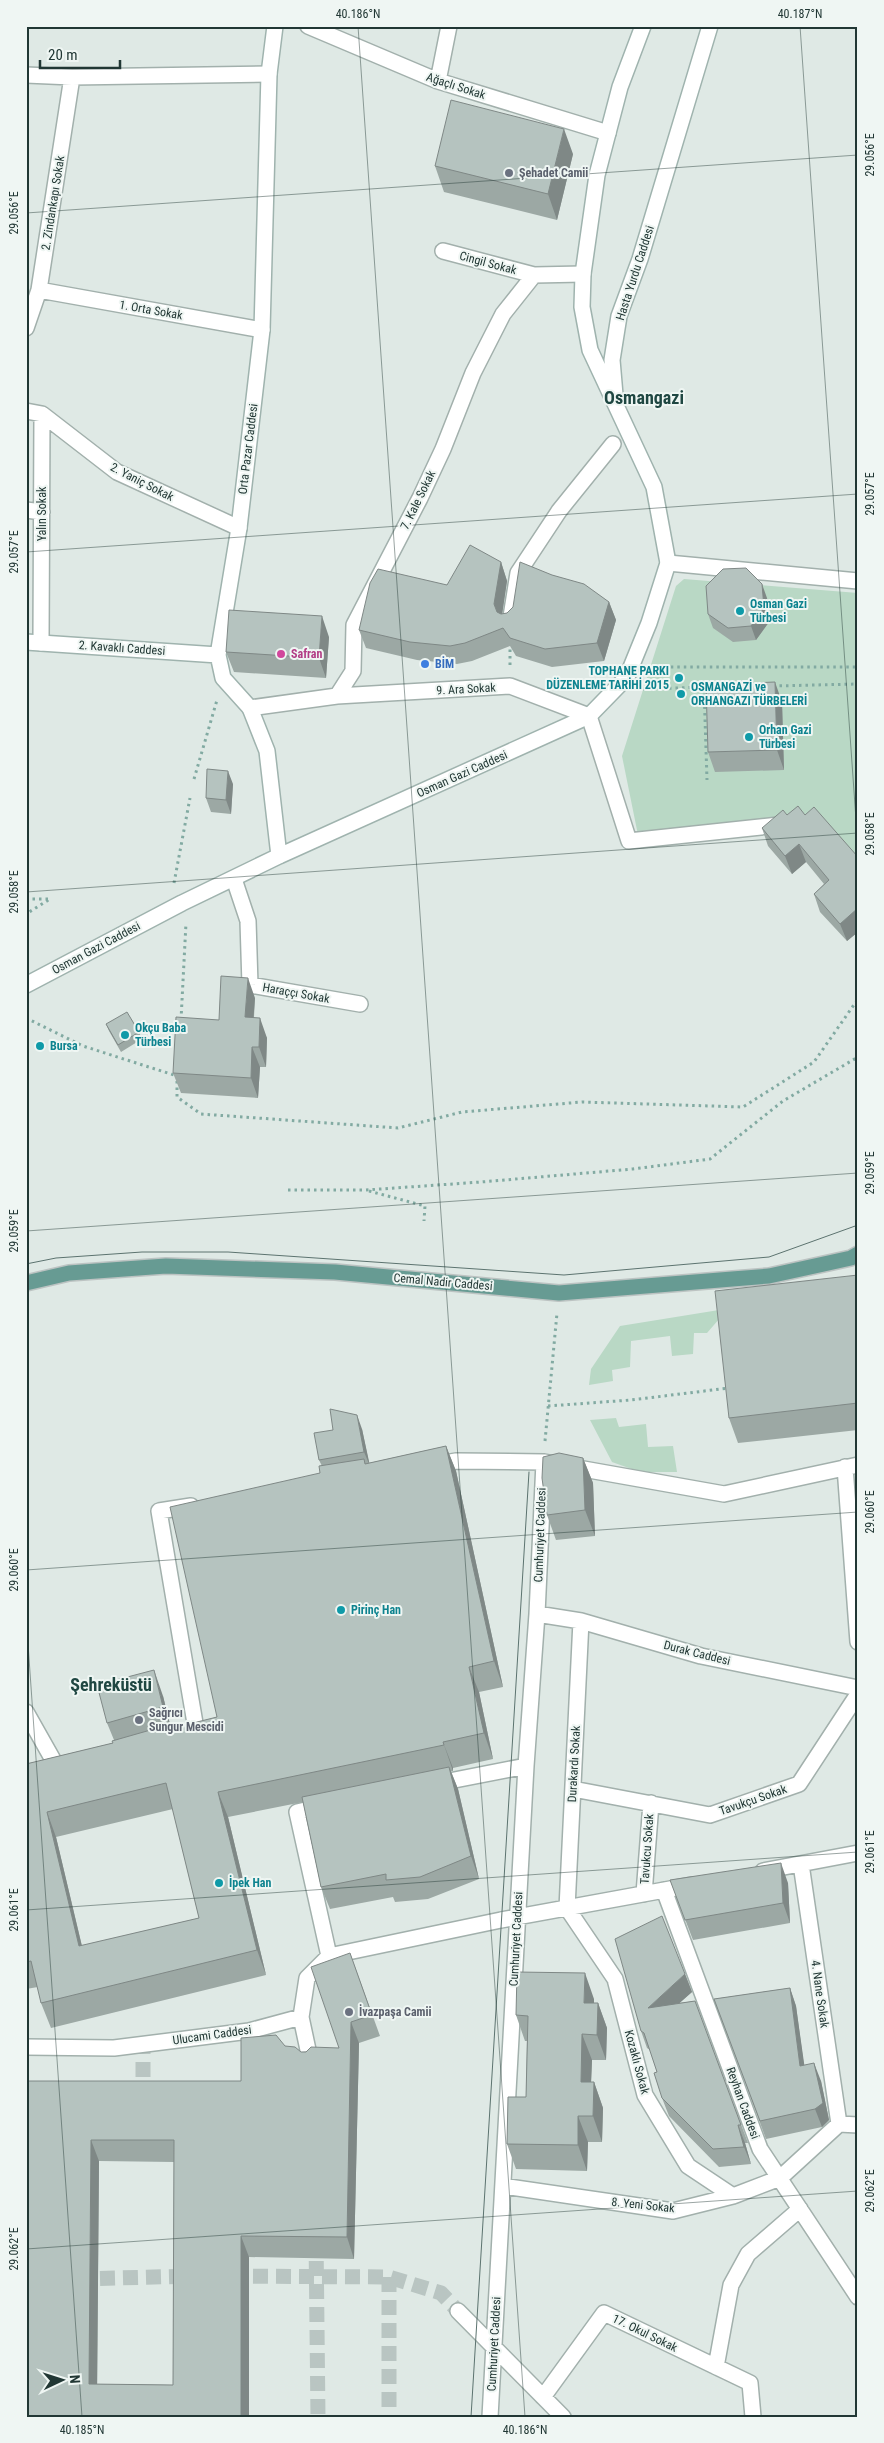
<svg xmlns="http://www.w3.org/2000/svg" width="884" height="2443" viewBox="0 0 884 2443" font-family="'Roboto Condensed',sans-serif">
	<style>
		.green { fill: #b9d8c5 }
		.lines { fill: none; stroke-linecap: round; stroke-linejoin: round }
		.street-tunnel { stroke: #b9c5c2; stroke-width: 15; stroke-dasharray: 15 8; stroke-linecap: butt }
		.street-casing { stroke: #a2b0ac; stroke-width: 18 }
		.secondary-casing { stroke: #9fb3ae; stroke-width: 18 }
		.primary-casing { stroke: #bcc3c2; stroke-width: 18 }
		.path { stroke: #82aaa2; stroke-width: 3; stroke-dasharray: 2.5 4; stroke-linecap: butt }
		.street { stroke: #fff; stroke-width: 15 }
		.secondary { stroke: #fff; stroke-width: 15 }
		.primary { stroke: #679b93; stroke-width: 15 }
		.tram { stroke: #5c736f; stroke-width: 1 }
		.wall { fill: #9ca8a4; fill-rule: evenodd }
		.shaded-wall { fill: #7f8886 }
		.building { fill: #b5c3bf; stroke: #7f8886; fill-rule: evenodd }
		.ticks { fill: none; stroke: #213734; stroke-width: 1; stroke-opacity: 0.45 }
		.worship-dot { fill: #6b7280; stroke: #eff6f3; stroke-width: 2 }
		.culture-dot { fill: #0f9aa8; stroke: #eff6f3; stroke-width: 2 }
		.hotel-dot { fill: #d1479c; stroke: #eff6f3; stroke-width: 2 }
		.shop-dot { fill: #3f7fe0; stroke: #eff6f3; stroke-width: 2 }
		.labels { text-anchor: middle; stroke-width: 4; stroke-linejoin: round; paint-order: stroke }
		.street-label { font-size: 12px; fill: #213734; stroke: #eff6f3 }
		.worship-label { font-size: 12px; font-weight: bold; fill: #5b616d; stroke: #eff6f3; text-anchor: start }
		.culture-label { font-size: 12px; font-weight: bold; fill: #0d838f; stroke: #eff6f3; text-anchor: start }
		.hotel-label { font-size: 12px; font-weight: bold; fill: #b23c85; stroke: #eff6f3; text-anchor: start }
		.shop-label { font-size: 12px; font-weight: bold; fill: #366cbe; stroke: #eff6f3; text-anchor: start }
		.district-label { font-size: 18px; font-weight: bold; fill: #1f4742; stroke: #eff6f3 }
		.neatline { fill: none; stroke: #213734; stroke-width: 2 }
		.ticks-label { font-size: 12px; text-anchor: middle; fill: #213734 }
	</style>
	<rect width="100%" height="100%" fill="#dfe9e5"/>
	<path class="green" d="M684,579L858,593V908L803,815L638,835L622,756L676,586Z
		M719,1310L720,1318L707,1333H694L693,1354L672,1356L670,1336L631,1341L630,1367L612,1370L613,1381L589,1385L591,1369L620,1326Z
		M616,1418L619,1427L646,1424L648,1447L673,1446L677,1472H640L612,1462L590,1420Z"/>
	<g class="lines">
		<path class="street-tunnel" d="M143,2100V2044
			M316,2238L318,2417
			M230,2276L389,2277L441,2293L458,2311
			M389,2277V2417
			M77,2279L194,2276"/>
		<g class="street-casing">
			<path id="street" d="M308,26L438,81L608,133
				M26,75L72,77L269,74
				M438,81L449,26
				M443,251L534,275
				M39,290L262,330
				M26,328L39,290L72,77
				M26,411L42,414L117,472L239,528
				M26,510L42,512
				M668,563L858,581
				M510,623L518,573L559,511L613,444
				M41,643L42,414
				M337,696L510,686L589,716L629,841L779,825
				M250,708L337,696L353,671L354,625L420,498L443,449L473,373L503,314L534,275L583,274
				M234,879L248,921L250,985L360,1004
				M433,1465L456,1461L544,1462L724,1494L858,1465
				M845,1467L858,1642
				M537,1614L581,1621L701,1656L858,1688
				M581,1621L567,1908L615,1979L645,2095L688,2166L733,2196
				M26,1712L61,1774
				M190,1737L197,1735L159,1511L191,1506
				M434,1784L526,1766
				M573,1789L710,1815L799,1784L858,1694
				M323,1806L297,1812L329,1956
				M801,1864L839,2124
				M763,1871L858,1853
				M664,1890L760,2149L858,2297
				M644,1894L651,1803
				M301,2017L311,2064
				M26,2047L114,2048L249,2031L301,2017L307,1978L329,1956L501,1920L692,1885
				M503,2186L673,2211L733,2196L780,2178L839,2124L858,2125
				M458,2311L563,2417
				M716,2367L731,2285L748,2254L800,2209
				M543,2397L604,2313L750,2383L753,2417
				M490,2417L526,1766L537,1614L544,1462"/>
		</g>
		<g class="secondary-casing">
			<path id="secondary" d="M275,26L269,74L262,330L239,528L218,655L223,678L250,708L267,751L279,856
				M615,395L612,360L619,316L640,259L710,26
				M26,642L218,655
				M26,985L182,903L279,856L589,716L627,677L649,623L668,563L654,487L590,350L582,307L583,274L597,175L620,87L643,26"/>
		</g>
		<g class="primary-casing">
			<path id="primary" d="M26,1283L69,1273L166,1266L335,1272L559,1293L769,1276L851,1258L858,1254"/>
		</g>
		<path class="path" d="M510,665V644
			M773,686L858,684
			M704,687L707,780
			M651,688L662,667H858
			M643,689L709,687
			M777,700H786
			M194,779L217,700
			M174,883L190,798
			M26,899H50L26,914
			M26,1018L83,1046L177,1076
			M181,1020L186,923
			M177,1081V1097L201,1114L398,1128L462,1112L582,1102L743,1107L814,1062L858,999
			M288,1190H366L481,1182L633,1169L710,1159L783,1101L858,1057
			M369,1191L425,1206L424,1221
			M548,1406L631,1400L729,1388
			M545,1441L557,1313"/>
		<use href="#street" class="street"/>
		<use href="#secondary" class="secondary"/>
		<use href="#primary" class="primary"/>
		<path class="tram" d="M26,1264L56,1258L142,1252H228L564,1275L769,1257L858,1225
			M471,2417L529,1472"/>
	</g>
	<path class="wall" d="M573,154L557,220L444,192L435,166Z
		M501,562L507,581L502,614L609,602L616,620L604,661L552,667L516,656L510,646L472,661L457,664L417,660L366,648L359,630L447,585Z
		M767,598L769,622L756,640L733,642L713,628L708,614Z
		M329,637L326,678L234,672L226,652Z
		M782,702L784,770L715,772L708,752Z
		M233,784L231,814L211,812L206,798Z
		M787,815H805L858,857V932L847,941L820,912L814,894L824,884L806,862L792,874L768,846L762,828Z
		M255,998L254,1017L267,1038L266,1067H260L258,1098L181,1093L173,1073L219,1020Z
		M106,1024L139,1032L142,1039L121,1052L109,1031Z
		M858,1275V1430L738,1443L729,1418Z
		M362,1429L369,1463L446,1446L456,1471L503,1687L479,1692L493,1759L453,1768V1771H451L458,1789L479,1879L428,1899L395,1902L393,1897L330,1909L321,1887L303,1802L228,1817L266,1975L51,2028L41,2003L38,1987L26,1989V1764L113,1743L114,1740L107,1723L163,1696L171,1729L217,1717L320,1473L322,1466L319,1460ZM173,1809L199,1918L82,1946L56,1837Z
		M583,1458L593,1483L595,1536L556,1540L547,1515Z
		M670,1880L788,1883L790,1923L693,1940Z
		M350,1953L380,2036L359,2043L354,2259L249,2257V2417H26V2081H241L285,2046L301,2052L339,2048ZM99,2161L174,2162L173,2385L97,2384Z
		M685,1974L692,1992L679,2003L695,2001L748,2143H745L751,2164L719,2167L669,2116L662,2098L657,2072L650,2050L647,2048L641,2031Z
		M790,1988L796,2006L804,2066L821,2081L829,2120L822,2127L766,2139L714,1999Z
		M594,1999V2003H598L607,2028L606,2060H592L591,2082H594L603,2108L602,2142H588L587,2171L516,2169L507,2144L526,2097L527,2041H525L516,2015Z"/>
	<path class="shaded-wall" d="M564,129L573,154L557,220L548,194Z
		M501,562L507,581L501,622L494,604Z
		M762,584L767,598L769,622L756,640L751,626Z
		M609,602L616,620L604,661L597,643Z
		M322,616L329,637L326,678L319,658Z
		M775,682L782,702L784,770L777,750Z
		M228,771L233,784L231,814L226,800Z
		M799,844L806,862L792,874L785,856Z
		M858,908V932L847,941L840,924Z
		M248,978L255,998L252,1037L245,1017Z
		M260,1018L267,1038L266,1067L259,1047Z
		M252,1047L260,1067L258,1098L251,1078Z
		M357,1415L362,1429L370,1466L364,1452Z
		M446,1446L456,1471L503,1687L494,1661Z
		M583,1458L593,1483L595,1536L585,1510Z
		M469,1667L479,1692L493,1759L484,1733Z
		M154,1670L163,1696L172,1732L163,1707Z
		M443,1742L453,1768V1771L444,1745Z
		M449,1767L458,1789L479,1879L471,1856Z
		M218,1792L228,1817L266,1975L257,1950Z
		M47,1812L56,1837L88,1972L79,1946Z
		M781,1863L788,1883L790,1923L783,1903Z
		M585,1973L594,1999V2028L584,2003Z
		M685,1974L692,1992L655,2025L648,2008Z
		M790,1988L796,2006L807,2084L800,2066Z
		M598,2003L607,2028L606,2060L597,2035Z
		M351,2022L359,2043L354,2259L347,2237Z
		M582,2034L592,2060L590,2108L581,2082Z
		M814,2063L821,2081L829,2120L822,2127L815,2109Z
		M594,2082L603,2108L602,2142L593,2116Z
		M578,2116L588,2142L587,2171L578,2145Z
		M738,2125L745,2143L751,2164L744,2147Z
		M91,2140L99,2161L97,2405L89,2384Z
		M241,2236L249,2257V2417H241Z"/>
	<path class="building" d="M451,100L564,129L548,194L435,166Z
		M470,545L501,562L494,604L497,612L501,614L507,613L513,607L520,562L552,575L584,584L609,602L597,643L545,649L510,638L503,628L465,643L450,646L410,642L359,630L370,583L378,569L447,585Z
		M746,568L762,584L764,608L751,626L728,628L708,614L706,586L723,569Z
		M229,610L322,616L319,658L226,652Z
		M775,682L777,750L708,752L706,685Z
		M207,769L228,771L226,800L206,798Z
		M798,806L805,815L814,807L858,857V908L840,924L814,894L829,880L799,844L785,856L762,828L783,810L787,815Z
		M221,976L248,978L245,1017L260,1018L259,1047H252L251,1078L173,1073L176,1017L219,1020Z
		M127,1012L139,1032L118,1045L106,1024Z
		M858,1275V1403L729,1418L715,1291Z
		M330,1409L357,1415L364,1452L319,1460L314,1433L333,1430Z
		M446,1446L494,1661L469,1667L484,1733L443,1742L444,1745L218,1792L257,1950L41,2003L31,1961L26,1962V1764L113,1743L112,1741L168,1725L169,1729L217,1717L170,1507L320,1473L319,1466L364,1459L365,1464ZM166,1783L199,1918L79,1946L47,1812Z
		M559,1453L583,1458L585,1510L547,1515L542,1478L543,1457Z
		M154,1670L163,1707L107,1723L97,1685Z
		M449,1767L471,1856L420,1877L386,1880V1874L321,1887L302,1797Z
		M781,1863L783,1903L685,1920L670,1880Z
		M662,1916L685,1974L648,2008L695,2001L741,2125H738L744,2147L713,2149L662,2098L654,2073L657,2072L644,2033L641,2031L615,1939Z
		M350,1953L372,2015L351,2022L347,2237L241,2236V2417H26V2081H241V2038L276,2035L285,2046L295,2047L301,2052H306L311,2047L339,2048L311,1967ZM91,2140H174L173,2385L89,2384Z
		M517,1972L585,1973L584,2003H598L597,2035L582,2034L581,2082H594L593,2116H578V2145L507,2144L508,2097H526L528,2016L516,2015Z
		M790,1988L800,2066L814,2063L823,2103L815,2109L760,2121L714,1999Z"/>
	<path class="ticks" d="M358,26L525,2417M800,26L858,848M26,213L858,155M26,552L858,494M26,892L858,833M26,1231L858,1173M26,1570L858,1512M26,1615L82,2417M26,1910L858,1852M26,2249L858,2191"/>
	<g class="worship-dot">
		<circle cx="509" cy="173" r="5"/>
		<circle cx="139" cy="1720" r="5"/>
		<circle cx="349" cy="2012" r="5"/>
	</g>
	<g class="culture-dot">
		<circle cx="740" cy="611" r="5"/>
		<circle cx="679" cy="678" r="5"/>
		<circle cx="681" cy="694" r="5"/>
		<circle cx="749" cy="737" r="5"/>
		<circle cx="125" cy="1035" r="5"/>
		<circle cx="40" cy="1046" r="5"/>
		<circle cx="341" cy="1610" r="5"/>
		<circle cx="219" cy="1883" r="5"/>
	</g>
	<circle class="hotel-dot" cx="281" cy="654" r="5"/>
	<circle class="shop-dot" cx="425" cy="664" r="5"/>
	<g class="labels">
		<g class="street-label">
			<text transform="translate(456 86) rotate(18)" y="4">Ağaçlı Sokak</text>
			<text transform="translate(53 203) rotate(-81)" y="4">2. Zindankapı Sokak</text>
			<text transform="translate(488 263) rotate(15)" y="4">Cingil Sokak</text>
			<text transform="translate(635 273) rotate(-72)" y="4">Hasta Yurdu Caddesi</text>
			<text transform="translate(151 310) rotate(10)" y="4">1. Orta Sokak</text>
			<text transform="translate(248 449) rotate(-83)" y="4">Orta Pazar Caddesi</text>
			<text transform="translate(142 482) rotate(27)" y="4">2. Yaniç Sokak</text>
			<text transform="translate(418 500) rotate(-64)" y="4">7. Kale Sokak</text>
			<text transform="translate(42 514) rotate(-90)" y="4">Yalın Sokak</text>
			<text transform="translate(122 648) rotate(4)" y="4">2. Kavaklı Caddesi</text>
			<text transform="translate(466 689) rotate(-3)" y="4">9. Ara Sokak</text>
			<text transform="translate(462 774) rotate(-24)" y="4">Osman Gazi Caddesi</text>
			<text transform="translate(96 948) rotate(-28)" y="4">Osman Gazi Caddesi</text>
			<text transform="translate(296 993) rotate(10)" y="4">Haraççı Sokak</text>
			<text transform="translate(443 1282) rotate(5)" y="4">Cemal Nadir Caddesi</text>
			<text transform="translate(540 1535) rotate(-88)" y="4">Cumhuriyet Caddesi</text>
			<text transform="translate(697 1653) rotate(14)" y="4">Durak Caddesi</text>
			<text transform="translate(574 1764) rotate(-87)" y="4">Durakardı Sokak</text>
			<text transform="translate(753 1800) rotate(-19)" y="4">Tavukçu Sokak</text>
			<text transform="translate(647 1849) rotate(-86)" y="4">Tavukcu Sokak</text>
			<text transform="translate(516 1939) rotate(-87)" y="4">Cumhuriyet Caddesi</text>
			<text transform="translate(820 1994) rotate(82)" y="4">4. Nane Sokak</text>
			<text transform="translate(212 2035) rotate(-8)" y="4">Ulucami Caddesi</text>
			<text transform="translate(637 2062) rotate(75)" y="4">Kozaklı Sokak</text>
			<text transform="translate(743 2103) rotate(70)" y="4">Reyhan Caddesi</text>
			<text transform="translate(643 2205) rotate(6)" y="4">8. Yeni Sokak</text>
			<text transform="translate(645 2333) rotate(26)" y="4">17. Okul Sokak</text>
			<text transform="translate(494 2344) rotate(-87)" y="4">Cumhuriyet Caddesi</text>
		</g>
		<g class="worship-label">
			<text x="519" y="177">Şehadet Camii</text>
			<text x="149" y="1717">Sağrıcı<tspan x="149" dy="14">Sungur Mescidi</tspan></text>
			<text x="359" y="2016">İvazpaşa Camii</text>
		</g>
		<g class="culture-label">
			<text x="750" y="608">Osman Gazi<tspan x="750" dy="14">Türbesi</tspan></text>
			<text x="669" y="675" text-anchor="end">TOPHANE PARKI<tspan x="669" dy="14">DÜZENLEME TARİHİ 2015</tspan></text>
			<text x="691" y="691">OSMANGAZİ ve<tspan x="691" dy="14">ORHANGAZI TÜRBELERİ</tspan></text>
			<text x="759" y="734">Orhan Gazi<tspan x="759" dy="14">Türbesi</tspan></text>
			<text x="135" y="1032">Okçu Baba<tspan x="135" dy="14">Türbesi</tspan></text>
			<text x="50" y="1050">Bursa</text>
			<text x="351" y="1614">Pirinç Han</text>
			<text x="229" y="1887">İpek Han</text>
		</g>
		<g class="hotel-label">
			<text x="291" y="658">Safran</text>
		</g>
		<g class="shop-label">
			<text x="435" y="668">BİM</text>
		</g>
		<g class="district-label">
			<text x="644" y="404">Osmangazi</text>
			<text x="111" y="1691">Şehreküstü</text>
		</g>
	</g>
	<rect width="884" height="2443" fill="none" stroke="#eff6f3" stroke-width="55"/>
	<g transform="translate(62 2380) rotate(86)" stroke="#eff6f3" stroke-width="4" paint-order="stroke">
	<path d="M0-4L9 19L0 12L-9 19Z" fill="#213734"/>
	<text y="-8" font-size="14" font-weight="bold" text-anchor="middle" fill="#213734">N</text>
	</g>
	<path d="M40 60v8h80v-8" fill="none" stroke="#213734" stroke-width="2.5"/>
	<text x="48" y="60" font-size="15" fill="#213734" stroke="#eff6f3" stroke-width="4" paint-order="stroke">20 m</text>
	<rect x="28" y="28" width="828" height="2388" class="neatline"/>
	<g class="ticks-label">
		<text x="358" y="18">40.186°N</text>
		<text x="800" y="18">40.187°N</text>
		<text transform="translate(870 155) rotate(-90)" y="4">29.056°E</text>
		<text transform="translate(14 213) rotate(-90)" y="4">29.056°E</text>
		<text transform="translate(870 494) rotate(-90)" y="4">29.057°E</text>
		<text transform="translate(14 552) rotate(-90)" y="4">29.057°E</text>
		<text transform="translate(870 834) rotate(-90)" y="4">29.058°E</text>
		<text transform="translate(14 892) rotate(-90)" y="4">29.058°E</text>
		<text transform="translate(870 1173) rotate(-90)" y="4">29.059°E</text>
		<text transform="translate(14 1231) rotate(-90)" y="4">29.059°E</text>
		<text transform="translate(870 1512) rotate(-90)" y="4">29.060°E</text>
		<text transform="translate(14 1570) rotate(-90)" y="4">29.060°E</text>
		<text transform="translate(870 1852) rotate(-90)" y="4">29.061°E</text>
		<text transform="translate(14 1910) rotate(-90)" y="4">29.061°E</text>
		<text transform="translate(870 2191) rotate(-90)" y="4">29.062°E</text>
		<text transform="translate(14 2249) rotate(-90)" y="4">29.062°E</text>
		<text x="82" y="2434">40.185°N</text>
		<text x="525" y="2434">40.186°N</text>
	</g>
</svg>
